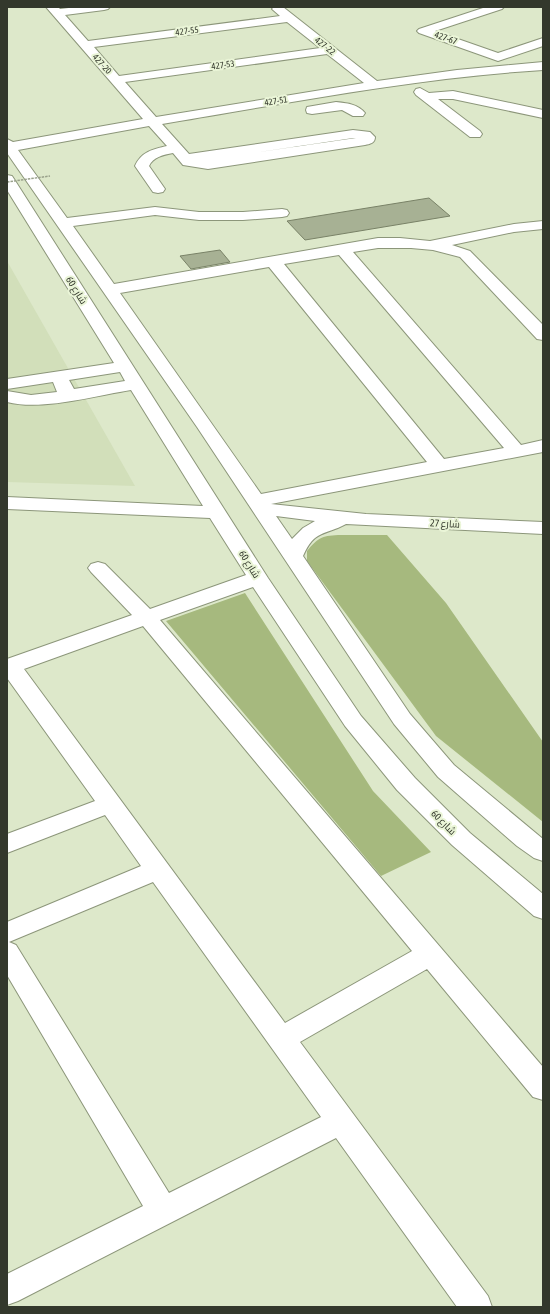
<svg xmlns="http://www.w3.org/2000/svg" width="550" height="1314" viewBox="0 0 550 1314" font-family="'Asap Condensed',Cairo,sans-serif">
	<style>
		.built { fill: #d2dfba }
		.green { fill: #a6b97e }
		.building { fill: #a7b194; stroke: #798267 }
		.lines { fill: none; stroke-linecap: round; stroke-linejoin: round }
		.minor-casing { stroke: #8c967a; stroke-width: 2 }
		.minor { fill: #fff; fill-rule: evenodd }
		.path-bridge { stroke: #99a18b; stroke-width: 1.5; stroke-dasharray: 2.5 1; stroke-linecap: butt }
		.labels { text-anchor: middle; stroke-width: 4; stroke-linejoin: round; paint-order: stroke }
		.far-street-label { font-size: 9px; fill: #33382c; stroke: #eaf5d7 }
		.street-label { font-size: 10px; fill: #33382c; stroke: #eaf5d7 }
	</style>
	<rect width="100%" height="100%" fill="#dde8ca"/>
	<path class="built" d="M7,261L135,486L7,482Z"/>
	<path class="green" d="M338,535H387L446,603L543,742V822L436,736L307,561V551C318,538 321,536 338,535Z
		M245,593L373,791L431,852L381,876L166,621Z"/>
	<path class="building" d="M429,198L450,216L305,240L287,221Z
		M220,250L230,262L191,269L180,256Z"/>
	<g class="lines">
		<g class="minor-casing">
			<path id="minor" d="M46,7H58L60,9L77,7H110L108,9L104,10L65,15L88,41L280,16L272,9L274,7H283L377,81L457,70L543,62V70C415,78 288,103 162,124L189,154L353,130L370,132L375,137C375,143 370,144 365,145L208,169L183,165L173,153C163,155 153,157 149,166L165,189L163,192L158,193L153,192L135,166C141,152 153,149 167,146L149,126L18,150L67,218L155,207L199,212H243L282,209L287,210L289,213L287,216L282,217L243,220H199L155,215L73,226L114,284L378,238H400L430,241L514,224L543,221V229L514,232L452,245L470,251L543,325V340L537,339L460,257L433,250L411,248H378L353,252L521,445L543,440V452L271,504L366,514L543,522V534L346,524C324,536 315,529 303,556L410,714L454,765L543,839V861L534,858L517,846L438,777L394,724L197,427L7,153V139L13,142L143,119ZM287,22L320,48L119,76L94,47ZM327,54L364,83L156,117L125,82ZM353,138H356L205,160ZM339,255L504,448L444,459L284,264ZM269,267L427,462L261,494L120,293ZM276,516L315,521L303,528L292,539Z
				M486,7H504L502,9L435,31L498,53L543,38V46L498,61L419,33L417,31L419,29Z
				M420,88L429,93L453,91L543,110V118L453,99H438L480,131L482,134L480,137H470L416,95L414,92L416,89Z
				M336,102C346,103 358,104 365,113L363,116H353L342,110L312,114L307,113L306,110L307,107Z
				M7,175L12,176L14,179L268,578L361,716L415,778L470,833L543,894V919L534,916L452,845L397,790L345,726L253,587L160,620L543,1067V1100L533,1097L427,969L300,1042L488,1296L492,1307H457L336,1138L18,1301L7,1305V1274L143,1206L7,975V922L141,866L105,815L7,853V834L95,801L7,678V659L132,615L91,572L88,568L91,564L98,562L105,564L150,609L246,575L210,518L7,509V497L203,506L131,390C94,396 42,411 7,402V391L31,395L57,392L53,382L7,389V379L114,363L7,190ZM120,372L125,381L74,389L69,380ZM143,626L412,951L285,1023L24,669ZM153,882L321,1117L169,1193L16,945L9,942Z"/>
		</g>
		<use href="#minor" class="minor"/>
		<path class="path-bridge" d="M7,182L50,176"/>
	</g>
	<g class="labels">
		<g class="far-street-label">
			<text transform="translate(187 31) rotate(-7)" y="3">427-55</text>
			<text transform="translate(446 38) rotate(19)" y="3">427-67</text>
			<text transform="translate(325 46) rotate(38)" y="3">427-22</text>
			<text transform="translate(102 64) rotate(48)" y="3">427-20</text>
			<text transform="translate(223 65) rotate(-8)" y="3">427-53</text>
			<text transform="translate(276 101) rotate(-9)" y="3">427-51</text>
		</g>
		<g class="street-label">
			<text transform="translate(77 290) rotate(58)" y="4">شارع 60</text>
			<text transform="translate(445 523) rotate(3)" y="4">شارع 27</text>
			<text transform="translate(250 564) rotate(58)" y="4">شارع 60</text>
			<text transform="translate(444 822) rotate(45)" y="4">شارع 60</text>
		</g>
	</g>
	<rect width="550" height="1314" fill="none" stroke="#33382c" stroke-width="16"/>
</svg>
